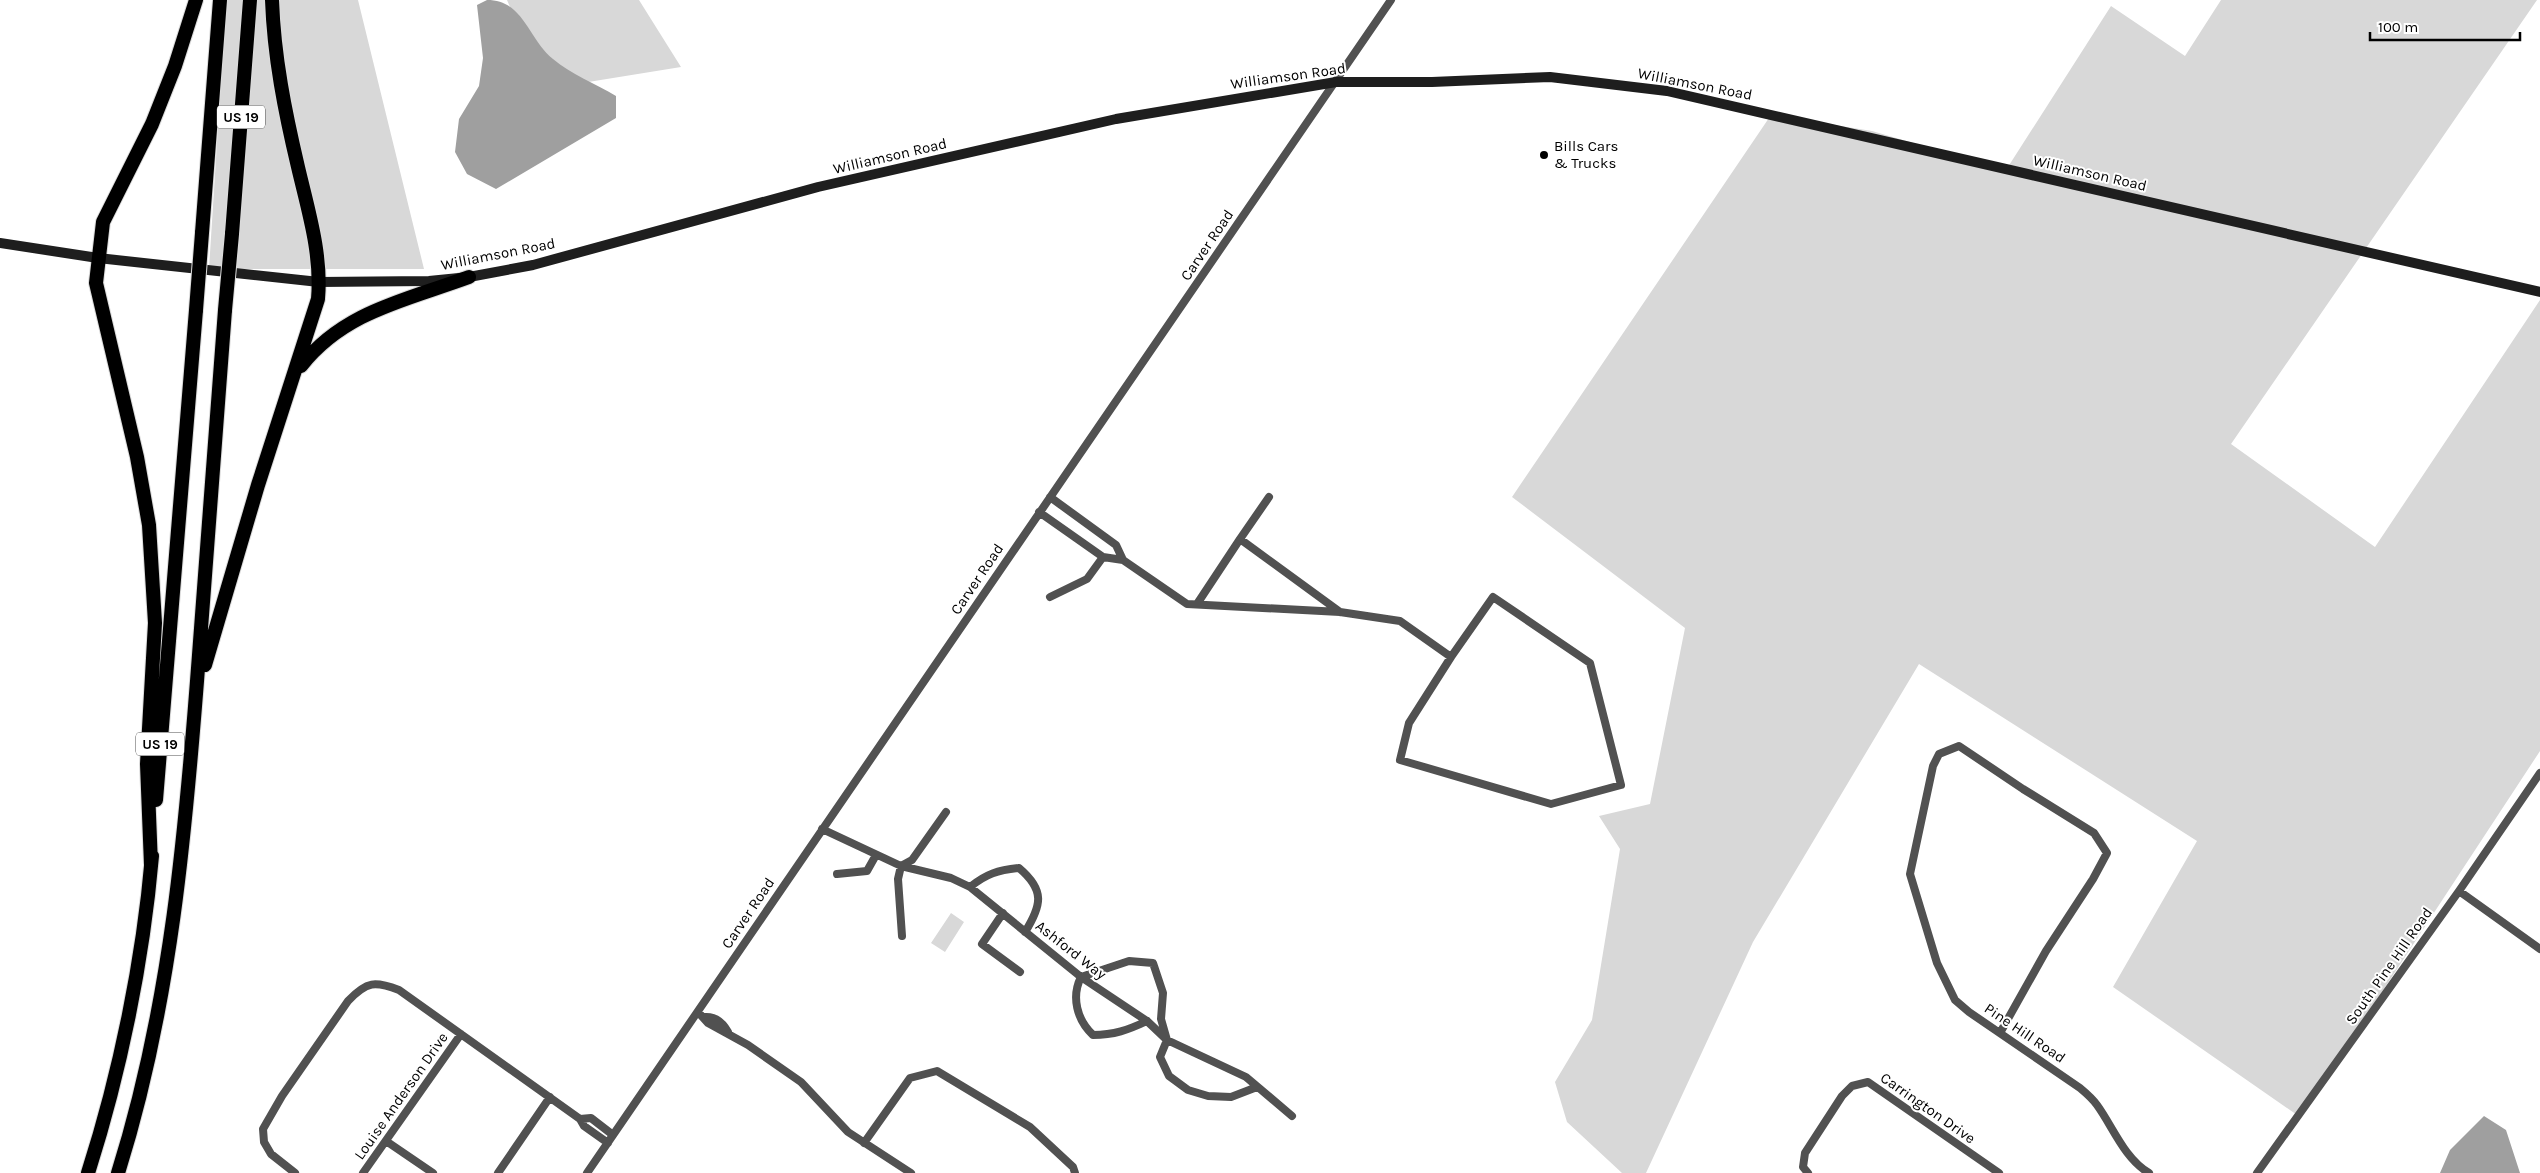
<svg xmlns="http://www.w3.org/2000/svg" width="2540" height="1173" viewBox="0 0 2540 1173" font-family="Karla,sans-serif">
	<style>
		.green { fill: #d8d8d8 }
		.water { fill: #9f9f9f }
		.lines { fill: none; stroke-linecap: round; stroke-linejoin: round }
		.highway-casing { stroke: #dbdbdb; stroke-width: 16 }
		.street { stroke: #515151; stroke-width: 8 }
		.secondary { stroke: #1e1e1e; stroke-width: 10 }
		.highway { stroke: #000; stroke-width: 14 }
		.highway-bridge-casing { stroke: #dbdbdb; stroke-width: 16; stroke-linecap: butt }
		.highway-bridge { stroke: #000; stroke-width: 14 }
		.poi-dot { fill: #000; stroke: #fff; stroke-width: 2 }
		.labels { text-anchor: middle; stroke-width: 4; stroke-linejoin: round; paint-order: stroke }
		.shield { fill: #fff; stroke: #4c4c4c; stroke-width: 1 }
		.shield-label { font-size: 14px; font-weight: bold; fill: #000 }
		.street-label { font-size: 15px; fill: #000; stroke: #fff }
		.poi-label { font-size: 15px; fill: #000; stroke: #fff; text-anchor: start }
	</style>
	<rect width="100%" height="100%" fill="#fff"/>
	<path class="green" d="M226,0H358L424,269H209Z
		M507,0H639L681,67L545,89Z
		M2221,0H2537L2231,444L2375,547L2540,300V751L2300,1117L2113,987L2197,841L1919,664L1753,942L1646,1173H1622L1567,1122L1555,1082L1592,1020L1620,849L1599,816L1650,804L1685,628L1512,497L1771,115L1872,131L2006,170L2111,6L2185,56Z
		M951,913L964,922L945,952L931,943Z"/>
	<path class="water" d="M487,0C524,0 528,39 553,59C571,74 596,84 616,96V118L496,189L467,174L455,152L459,119L479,86L483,58L477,5Z
		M2484,1116L2506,1130L2520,1173H2440L2450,1150Z"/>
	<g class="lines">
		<g class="highway-casing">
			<path id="highway" d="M202,233L220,0
				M232,234L250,0
				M301,366C344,311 407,300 469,277
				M205,665L258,485L318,299C322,254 308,210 298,167C285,112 274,57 272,0
				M156,800L196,310
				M151,865L147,764L155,623L149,525L137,457L96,283L103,222L152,124L175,66L196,0
				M88,1173C120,1073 143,961 152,856
				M118,1173C171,1005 186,829 199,655C207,540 216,425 225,310"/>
		</g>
		<path class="street" d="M1050,497L1116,545L1123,560
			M1039,512L1103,557L1123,560L1187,604L1340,612L1400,621L1451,657L1493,597L1590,663L1621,785L1551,804L1400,760L1409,723L1451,657
			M1240,539L1269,497
			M1050,597L1087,579L1103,557
			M1197,604L1240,539L1340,612
			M822,829L901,866L951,878L970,887L1081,977L1147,1021L1167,1040L1246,1077L1292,1116
			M837,874L867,871L876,855
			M970,887C986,874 998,870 1019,868C1045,890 1042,905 1025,932
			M2459,891L2540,949
			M1003,913L982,944L1020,972
			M902,936L898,879L901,866L912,860L946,812
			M698,1012L708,1023L748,1045L801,1082L848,1132L911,1173
			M704,1017C715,1016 723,1023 728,1032
			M1147,1021C1128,1030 1114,1035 1093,1035C1077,1020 1071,997 1081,977L1129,961L1153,963L1163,993L1161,1019L1167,1040L1160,1057L1169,1076L1188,1090L1208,1096L1231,1097L1257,1087
			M2000,1033L2046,951L2093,879L2107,853L2094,833L2023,789L1959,746L1939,754L1933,766L1910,874L1937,963L1955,1000L1969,1012L2080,1088C2086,1093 2092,1098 2097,1105C2113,1127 2124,1158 2149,1173
			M580,1119L584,1126L608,1143
			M386,1141L433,1173
			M864,1143L910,1078L937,1071L1030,1127L1073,1167L1075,1173
			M295,1173L271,1154L264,1142L263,1129L282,1096L348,1001C367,981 375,981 399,990L580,1119L591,1118L613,1135
			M363,1173L461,1034
			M498,1173L550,1097
			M587,1173L1391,0
			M1808,1173L1803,1167L1805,1153L1842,1096L1852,1086L1868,1082L1999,1173
			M2257,1173L2459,891L2540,773"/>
		<path class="secondary" d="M0,243L98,258L319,282L429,281L469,277L533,265L818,187L1116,119L1336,82H1432L1550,77L1667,91L2540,292"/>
		<use href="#highway" class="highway"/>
		<g class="highway-bridge-casing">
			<path id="highway-bridge" d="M196,310L202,233
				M225,310L232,234"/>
		</g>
		<use href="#highway-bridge" class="highway-bridge"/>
	</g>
	<circle class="poi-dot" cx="1544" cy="155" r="5"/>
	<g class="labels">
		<g class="shield">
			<rect x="217" y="105.5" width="48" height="23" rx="4"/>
			<rect x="136" y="732.5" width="48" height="23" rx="4"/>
		</g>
		<g class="shield-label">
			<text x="241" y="122">US 19</text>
			<text x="160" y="749">US 19</text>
		</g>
		<g class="street-label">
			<text transform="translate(1288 76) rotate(-8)" y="5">Williamson Road</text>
			<text transform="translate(1695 84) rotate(11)" y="5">Williamson Road</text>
			<text transform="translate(890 156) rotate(-13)" y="5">Williamson Road</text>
			<text transform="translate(2090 173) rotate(13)" y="5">Williamson Road</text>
			<text transform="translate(1207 245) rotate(-56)" y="5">Carver Road</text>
			<text transform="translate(498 254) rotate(-11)" y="5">Williamson Road</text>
			<text transform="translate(977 579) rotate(-56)" y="5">Carver Road</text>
			<text transform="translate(748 913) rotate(-56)" y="5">Carver Road</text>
			<text transform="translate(1071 950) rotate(38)" y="5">Ashford Way</text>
			<text transform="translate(2389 966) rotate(-55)" y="5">South Pine Hill Road</text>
			<text transform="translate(2025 1033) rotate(34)" y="5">Pine Hill Road</text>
			<text transform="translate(401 1096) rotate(-55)" y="5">Louise Anderson Drive</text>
			<text transform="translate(1928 1108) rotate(35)" y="5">Carrington Drive</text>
		</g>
		<g class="poi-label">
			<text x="1554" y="151">Bills Cars<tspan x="1554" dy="17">&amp; Trucks</tspan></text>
		</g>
	</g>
	<path d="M2370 32v8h150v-8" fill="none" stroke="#000000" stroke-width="2.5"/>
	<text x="2378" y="32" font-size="15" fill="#000000" stroke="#ffffff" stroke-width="4" paint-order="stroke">100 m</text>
</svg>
